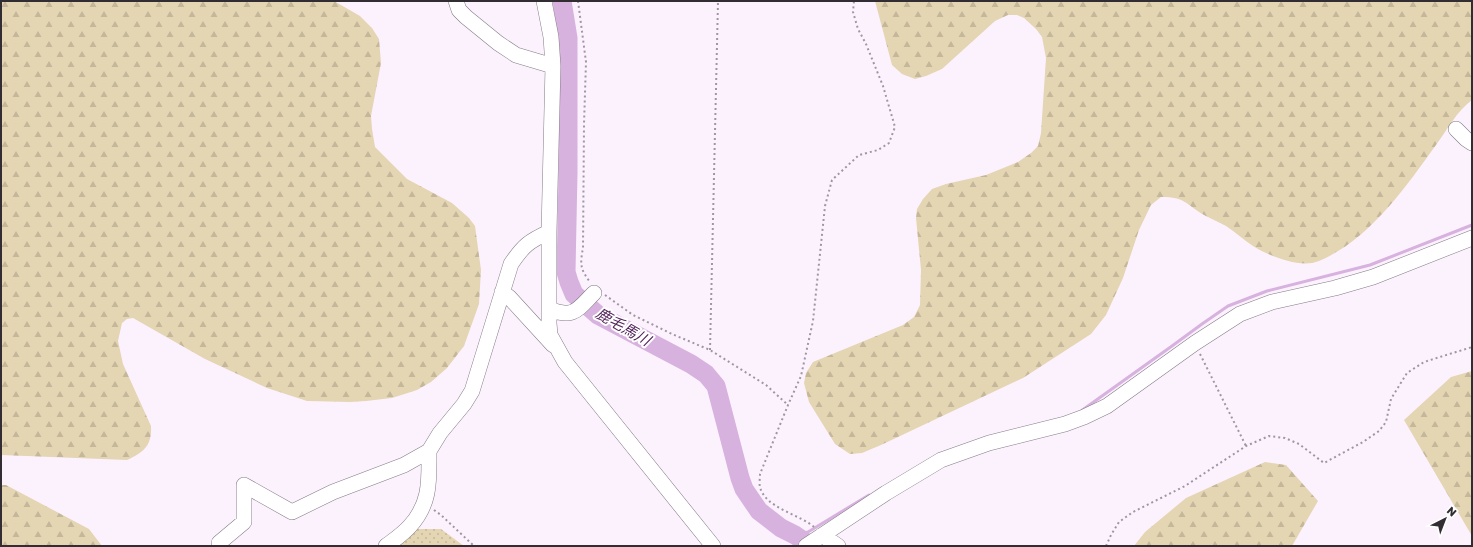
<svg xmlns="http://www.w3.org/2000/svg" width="1473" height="547" viewBox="0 0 1473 547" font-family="'Golos Text','Noto Sans JP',sans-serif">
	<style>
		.grass { fill: url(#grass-dots) }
		.forest { fill: url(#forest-firs) }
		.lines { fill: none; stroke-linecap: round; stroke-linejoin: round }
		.stream { stroke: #d8b2df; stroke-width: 3 }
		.river { stroke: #d8b2df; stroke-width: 19 }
		.minor-casing { stroke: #847b86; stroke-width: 16 }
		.path { stroke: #9e97a0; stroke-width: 2; stroke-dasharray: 2 3; stroke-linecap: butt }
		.minor { stroke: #fff; stroke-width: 15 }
		.labels { text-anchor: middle; stroke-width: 4; stroke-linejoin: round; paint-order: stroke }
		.water-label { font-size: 15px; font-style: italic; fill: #54265c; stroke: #fff }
	</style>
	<defs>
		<pattern id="grass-dots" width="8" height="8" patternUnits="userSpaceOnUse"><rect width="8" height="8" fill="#e4d5b3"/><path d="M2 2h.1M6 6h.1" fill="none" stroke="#c4b79a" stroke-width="1.8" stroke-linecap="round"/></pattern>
		<pattern id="forest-firs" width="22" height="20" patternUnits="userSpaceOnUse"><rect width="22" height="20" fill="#e4d5b3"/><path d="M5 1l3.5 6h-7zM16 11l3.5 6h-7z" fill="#c4b79a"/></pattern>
	</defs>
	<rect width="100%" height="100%" fill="#fcf2fe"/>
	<path class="grass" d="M414,529H441L464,546H396Z"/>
	<path class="forest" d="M1,1H334L360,16L372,28L379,39L381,63L371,116L372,129L375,147L407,179L452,203L469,218L475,226L481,270L479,304L464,346L447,368L431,382L417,390L392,398L366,401L350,402L307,401L267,388L205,359L133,318L127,319L122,323L118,341L123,364L151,426C152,446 144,452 127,460L1,455Z
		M875,1H1472V100C1457,111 1447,130 1436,145C1405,188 1369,240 1319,261C1300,269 1269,256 1253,246C1244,240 1235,232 1226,226C1219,222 1211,219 1204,215C1185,204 1186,197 1161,197L1151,205L1139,230L1123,278L1106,315L1091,334L1023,378L881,445L862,453L850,454L835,444L809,402L804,383L806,373L813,362L903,325L914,317L920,305L921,270L916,218L917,209L923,199L932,189L946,184L986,175L1018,162L1031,153L1038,146L1041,133L1046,58L1042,37L1036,29L1024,18L1017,15H1008L995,21L942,69L926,76L915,79L902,74L892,65Z
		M1472,371V536L1404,420L1451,377Z
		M1265,462L1286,465L1318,501L1292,546H1134L1145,532L1186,498Z
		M1,485H6L89,529L102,546H1Z"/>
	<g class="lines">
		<path class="stream" d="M1081,411L1172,346L1202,324L1228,306L1267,291L1370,265L1472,225
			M795,535L808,532L869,495"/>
		<path class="river" d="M562,1L568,38V173L566,272L569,282L574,294L598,315L691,364L706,374L716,386L740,478L744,489L759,511L781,528L795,535L811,546"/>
		<g class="minor-casing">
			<path id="minor" d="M456,1L459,10L466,17L498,43L516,55L553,66
				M544,1L551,37L553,66L549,232V323L550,335L565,362L713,546
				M1456,129L1466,139L1472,143
				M502,292L509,297L553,345
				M549,309C574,319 577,310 594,293
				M822,535L838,546
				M219,543L244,522V485L292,512L333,492L404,465L429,451L440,433L464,404L472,391L511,264C523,246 529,241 549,232
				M386,546C394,540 403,534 410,526C431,503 429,480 429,451
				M806,546L886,493L941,460L989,443L1065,424L1084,417L1107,406L1195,343L1240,314L1272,302L1335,288L1373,277L1472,238"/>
		</g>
		<path class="path" d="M578,1L586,62L584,124L583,248C580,264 580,269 590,282
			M605,295L633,315L672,334L710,350L766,385L788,405
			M710,350L718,1
			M1200,354L1246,446
			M434,510L441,515L474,546
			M814,527C799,514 765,508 760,487C759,483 760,478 760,474L788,405L801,376L813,321L825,206L832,180L859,155L878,150L889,143L895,127L883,86L866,44L858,29L853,12L854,1
			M1106,546L1111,535L1119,522L1133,512L1185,486L1246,446L1269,436L1285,438L1299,444L1324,463L1363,442L1379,431L1386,422L1391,399L1407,373L1424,362L1472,347"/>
		<use href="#minor" class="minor"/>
	</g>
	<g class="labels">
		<g class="water-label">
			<text transform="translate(623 327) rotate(30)" y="5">鹿毛馬川</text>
		</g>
	</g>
	<rect width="1473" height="547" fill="none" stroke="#312d32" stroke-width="4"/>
	<g transform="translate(1445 519) rotate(42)" stroke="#ffffff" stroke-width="3" paint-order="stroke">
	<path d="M0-3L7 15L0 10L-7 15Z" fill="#312d32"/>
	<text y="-6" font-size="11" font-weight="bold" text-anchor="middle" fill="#312d32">N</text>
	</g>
</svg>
